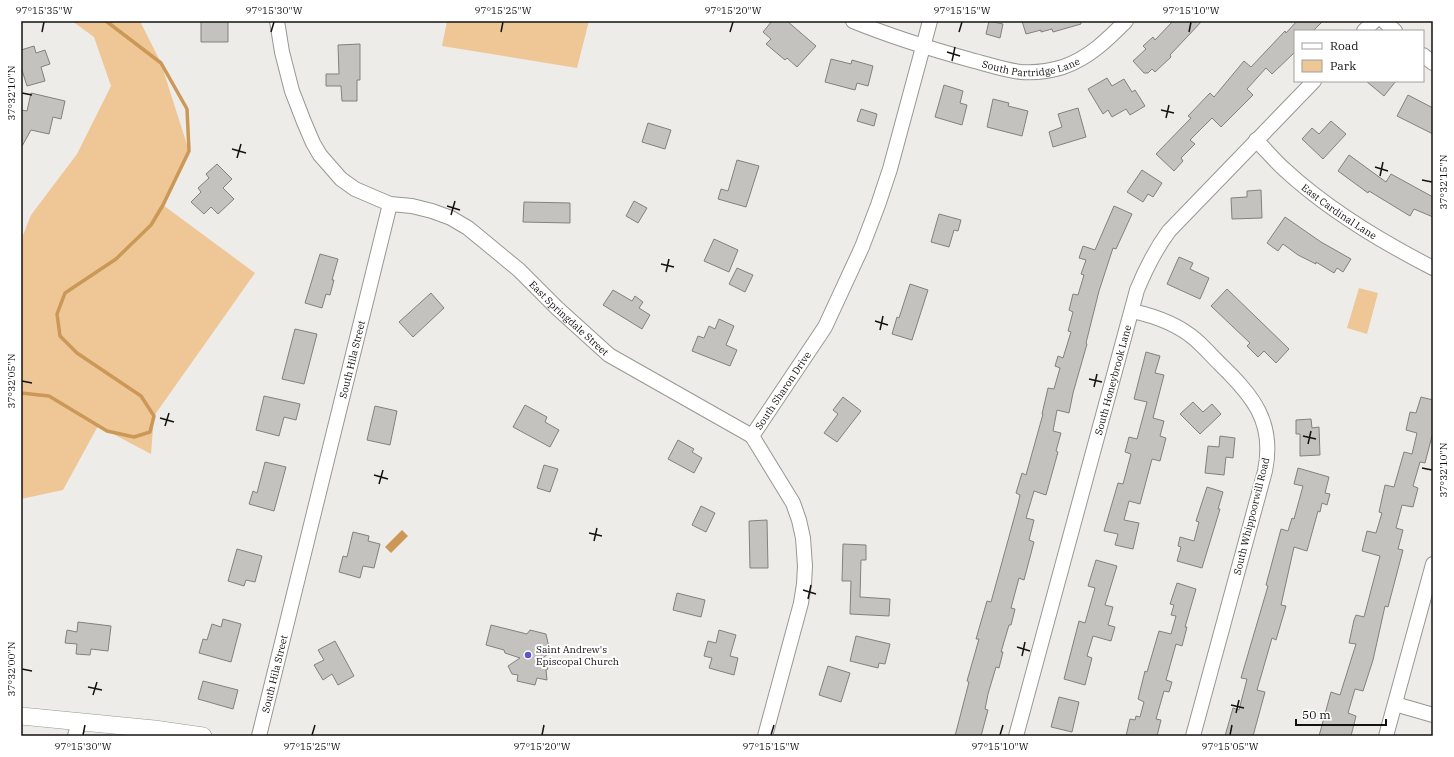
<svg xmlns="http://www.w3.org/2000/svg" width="1454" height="757" viewBox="0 0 1454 757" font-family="'IBM Plex Serif',serif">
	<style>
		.green { fill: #efc796 }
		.water { fill: #cb9857 }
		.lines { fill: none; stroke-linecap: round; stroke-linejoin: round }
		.stream { stroke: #cb9857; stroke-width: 3.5 }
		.building { fill: #c4c2bf; stroke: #83807e }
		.minor-casing { stroke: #999794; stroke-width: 16 }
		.tertiary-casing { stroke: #999794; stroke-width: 18 }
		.minor { stroke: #fff; stroke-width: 14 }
		.tertiary { stroke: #fff; stroke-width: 17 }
		.ticks { fill: none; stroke: #131211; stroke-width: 1.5 }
		.poi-dot { fill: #5e54cd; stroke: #fff; stroke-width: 1.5 }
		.labels { text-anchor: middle; stroke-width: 4; stroke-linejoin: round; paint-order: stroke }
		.street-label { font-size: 10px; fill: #131211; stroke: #fff }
		.poi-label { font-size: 10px; fill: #131211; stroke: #fff; text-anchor: start }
		.neatline { fill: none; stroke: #131211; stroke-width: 1.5 }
		.ticks-label { font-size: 10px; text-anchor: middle; fill: #131211 }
	</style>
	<rect width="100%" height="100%" fill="#eeece9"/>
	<path class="green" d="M72,21H140L161,63L189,151L163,205L255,273L154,416L151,454L98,426L63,490L21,499V240L31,215L77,154L111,86L94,37Z
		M447,21H589L577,68L442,46Z
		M1359,288L1378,293L1367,334L1347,328Z"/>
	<path class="water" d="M402,530L408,536L391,553L385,547Z"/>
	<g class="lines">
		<path class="stream" d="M21,393L49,396L107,431L134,437L150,432L154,416L141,396L77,353L60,336L57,314L65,293L116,259L151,225L163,205L189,151L187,109L161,63L106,21"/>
	</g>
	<path class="building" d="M201,21H228V42H201Z
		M772,21H787L816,46L797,67L787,58L785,60L766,44L771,39L763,32Z
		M989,21L1003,24L1000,38L986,34Z
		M1022,21H1081V24L1053,32L1052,29L1041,32V30L1026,34Z
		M1173,21H1202L1170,55L1171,57L1155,72L1152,69L1148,73H1144L1133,61L1146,49L1143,46L1153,37L1155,40Z
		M1297,21H1323L1313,31H1295V52L1272,74L1266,68L1247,89L1253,95L1221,127L1212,118L1190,140L1195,144L1181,158L1183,161L1174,171L1156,154L1191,118L1188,116L1210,93L1214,97L1244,61L1251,67L1285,31L1286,33Z
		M360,44V80H357V101H342L341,86H326V74H339L338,45Z
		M34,46L36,53L45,50L50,64L41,67L45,81L27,86L21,67V50Z
		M831,59L851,64L852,60L873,66L868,86L857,83L855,90L825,82Z
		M1107,78L1112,86L1124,79L1132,92L1135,90L1145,106L1130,115L1126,109L1112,117L1108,110L1103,114L1088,89Z
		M1366,81H1396L1384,96Z
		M944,85L963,91L960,103L967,105L962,125L935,117Z
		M31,93L65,101L61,119L53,117L49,134L31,130L21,148V110L27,111Z
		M1408,95L1433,108V134L1397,116Z
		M993,99L1009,103L1008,106L1028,111L1022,136L987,127Z
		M1078,108L1086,137L1053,147L1049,132L1062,127L1058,114Z
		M861,109L877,114L874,126L857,121Z
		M1331,121L1346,134L1323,159L1302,139L1312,128L1319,134Z
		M648,123L671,130L665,149L642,142Z
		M1349,155L1386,182L1391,174L1433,197V217L1414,209L1410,216L1369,191L1368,193L1338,171Z
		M737,160L759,166L746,207L718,199L721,189L728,191Z
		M217,164L232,179L223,188L234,199L218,214L211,207L204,214L191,202L201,192L198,188L209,178L206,174Z
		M1142,170L1162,183L1153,197L1148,194L1143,202L1127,192Z
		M1261,190L1262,218L1232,219L1231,198L1247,197V191Z
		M634,201L647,208L638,223L626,216Z
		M524,202L570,203V223L523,222Z
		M1114,206L1132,214L1116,249L1113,248L1099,291L1086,343L1087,344L1073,393L1069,413L1057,410L1053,431L1061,433L1056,451L1058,452L1046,495L1034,491L1026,518L1034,520L1029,540L1034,542L1024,580L1019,578L1011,608L1015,609L1011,625H1009L1001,652H1003L999,668L996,667L988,694L985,709L988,710L981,736H955L969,682L967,681L979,639H976L987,601L991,602L1018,504L1020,495L1016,493L1022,473L1026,475L1043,414H1042L1048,388L1054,389L1060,368L1055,366L1058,356L1063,358L1071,332L1068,331L1073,312L1069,310L1073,294L1078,295L1084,275L1081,274L1086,260L1079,258L1083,246L1095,250Z
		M939,214L961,220L958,231L954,230L949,247L931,242Z
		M1285,217L1321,242L1351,259L1343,272L1337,268L1334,273L1316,262V264L1298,255L1283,244L1278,251L1267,243Z
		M714,239L738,250L729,272L704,261Z
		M320,254L338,259L332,280H334L330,295L326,294L322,308L305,303Z
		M1179,257L1193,263L1190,269L1209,278L1200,299L1167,284Z
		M737,268L753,275L745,292L729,284Z
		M910,284L928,290L912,340L892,334L897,317L899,318Z
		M1227,289L1289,349L1276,363L1264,351L1258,357L1247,346L1250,343L1211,306Z
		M613,290L632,301L635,296L643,302L639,308L650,315L642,329L603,305Z
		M431,293L444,308L413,337L399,322Z
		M719,319L734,326L726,345L737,350L730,366L692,351L698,336L704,338L709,326L715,329Z
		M295,329L317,334L304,384L282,379Z
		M1146,352L1160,356L1155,373L1164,375L1153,418L1164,421L1160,436L1166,438L1160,461L1152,459L1140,504L1129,501L1124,520L1139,523L1133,549L1115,545L1118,534L1104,531L1118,483L1123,484L1131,454L1125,452L1129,437L1137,439L1147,402L1134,399Z
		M264,396L300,404L296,420L284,417L279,436L256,430Z
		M843,397L861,411L837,442L824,433L838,414L833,410Z
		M1421,397L1433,400V432L1425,463L1420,462L1413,486L1418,488L1413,507L1402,505L1396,528L1403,530L1398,549L1403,550L1388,607L1385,606L1373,660L1363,691L1355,689L1348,713L1356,716L1351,736H1319L1331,692L1340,695L1356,644L1349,643L1354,620L1356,615L1364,617L1380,556L1362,551L1367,531L1376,533L1382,513L1379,512L1385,485L1394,487L1404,452L1412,454L1417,433L1406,430L1410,412L1416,413Z
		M1193,402L1203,412L1212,404L1221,414L1200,434L1180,414Z
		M525,405L547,417L545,422L559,430L550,447L513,427Z
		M375,406L397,411L390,445L367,440Z
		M1311,419L1312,428L1319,427L1320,455L1300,456V434H1296V420Z
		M1220,436L1235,438L1233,458L1226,457L1224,475L1205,473L1208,446L1219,447Z
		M678,440L694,449L692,452L702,458L694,473L668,459Z
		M265,462L286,467L274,511L249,504L253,491L257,493Z
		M544,465L558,469L550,492L537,488Z
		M1298,468L1329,477L1325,493L1330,494L1327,505L1322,503L1320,512L1318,511L1307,551L1294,547L1281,605L1286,606L1276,640L1272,638L1257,690L1265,692L1253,736H1225L1233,708L1239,710L1247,679L1241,678L1268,586L1266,585L1281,529L1288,531L1292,518L1294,519L1303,486L1294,484Z
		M1207,487L1223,492L1218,509H1220L1202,568L1177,561L1181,547L1178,546L1180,537L1194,541L1199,522L1196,521Z
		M701,506L715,513L706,532L692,525Z
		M767,520L768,568H750L749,521Z
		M353,532L369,536L368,541L380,544L374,568L363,566L360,578L339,572L343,556L347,557Z
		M843,544L866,545V560H861L860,597L890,599L889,616L850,614L851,581H842Z
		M237,549L262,556L255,582L246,580L244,586L228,581Z
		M1096,560L1117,566L1105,605L1113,607L1108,625L1115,627L1111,641L1093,636L1087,656L1092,658L1085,685L1064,679L1079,621L1085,623L1095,588L1088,586Z
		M1177,583L1196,589L1185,627H1187L1182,646L1176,644L1166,680L1172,682L1169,692L1164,691L1156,719L1161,720L1157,736H1126L1130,719L1135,720L1136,716L1140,717L1144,702L1138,699L1145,671L1147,672L1159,631L1171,634L1176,616L1171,615L1174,605L1170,604Z
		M677,593L705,600L701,617L673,610Z
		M223,619L241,624L231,662L199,653L203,639L207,640L212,624L221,627Z
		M78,622L111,626L108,651L91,649L90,655L76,654L77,644L65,643L67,630L77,632Z
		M491,625L527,634L530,630L546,634L550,652L543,658L548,669L546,670L547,680L537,678L535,685L517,681L518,675L512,674L508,666L520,658L505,653L504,650L486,645Z
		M719,630L736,635L730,656L738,658L734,675L709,668L712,658L704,656L708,641L716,643Z
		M856,636L890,644L885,664L879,663L878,668L850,661Z
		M335,641L354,676L338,685L332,674L323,680L314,665L324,660L318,650Z
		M828,666L850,673L841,702L819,695Z
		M203,681L238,690L233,709L198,699Z
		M1059,697L1079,702L1072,732L1051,727Z"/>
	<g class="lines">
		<g class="minor-casing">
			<g id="minor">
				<path id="s1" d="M277,21L282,52L292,91L304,122L313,143L320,155L341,179L355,189L390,204L412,206L432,211L451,218L468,228L519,270L557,308L609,355L752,436L793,503L799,520L803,538L805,566L804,584L801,603L765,736"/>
				<path id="s2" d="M853,21C892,37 931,49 971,60C987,64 1004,70 1021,72C1035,73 1050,71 1063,67C1089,58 1107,40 1126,21"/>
				<path d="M1384,21L1395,31"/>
				<path d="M1364,31L1374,21"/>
				<path d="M1423,55L1433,63"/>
				<path id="s3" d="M1256,140C1266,150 1274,160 1284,169C1326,208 1382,242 1433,268"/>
				<path d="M1132,311C1155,316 1178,324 1196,340C1204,347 1212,356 1220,364C1253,396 1275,422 1265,471L1193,736"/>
				<path id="s4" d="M752,436L825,327L862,247L878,205L890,169L930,21"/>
				<path d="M1395,704L1433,715"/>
				<path d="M75,736L79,722"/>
				<path id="s5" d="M259,736L390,204"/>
				<path id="s6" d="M1016,736L1137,290C1146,268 1155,250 1169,231L1314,81"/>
				<path d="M1386,736L1433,564"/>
			</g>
		</g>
		<g class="tertiary-casing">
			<path id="tertiary" d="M21,716L154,729L203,736"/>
		</g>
		<use href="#minor" class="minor"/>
		<use href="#tertiary" class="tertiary"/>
	</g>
	<path class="ticks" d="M42,32L44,22M271,32L274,22M501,32L503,22M730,32L733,22M959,32L962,22M1189,32L1191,22M947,52L960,56M952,61L955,47M22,93L32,95M1161,110L1174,113M1166,118L1169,105M232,149L246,153M237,158L241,144M1375,167L1388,171M1380,176L1383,162M1422,180L1432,182M447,206L460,210M451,215L455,201M661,264L674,267M666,272L669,259M875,321L888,325M880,330L883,316M1089,379L1102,382M22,381L32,383M1094,387L1097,374M160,418L174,422M165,426L169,413M1303,436L1316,439M1308,444L1311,431M1422,468L1432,470M374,475L388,479M379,484L383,470M589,533L602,536M594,541L597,528M803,590L816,594M808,599L811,585M1017,647L1030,651M1022,656L1025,642M22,669L32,671M88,687L102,690M93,695L97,682M1231,705L1244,708M1236,713L1239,700M83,735L85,725M312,735L315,725M542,735L544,725M771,735L774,725M1000,735L1003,725M1230,735L1232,725"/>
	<circle class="poi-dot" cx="528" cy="655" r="4"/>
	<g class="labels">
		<g class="street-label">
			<text dy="4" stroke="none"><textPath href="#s2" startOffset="186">South Partridge Lane</textPath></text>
			<text dy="4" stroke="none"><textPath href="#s3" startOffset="110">East Cardinal Lane</textPath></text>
			<text dy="4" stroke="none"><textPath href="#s1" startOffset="447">East Springdale Street</textPath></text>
			<text dy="4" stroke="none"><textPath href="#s5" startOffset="388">South Hila Street</textPath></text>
			<text dy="4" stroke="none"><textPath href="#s6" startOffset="369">South Honeybrook Lane</textPath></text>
			<text dy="4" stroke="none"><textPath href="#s4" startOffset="55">South Sharon Drive</textPath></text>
			<text transform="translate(1251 516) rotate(-76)" y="4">South Whippoorwill Road</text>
			<text dy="4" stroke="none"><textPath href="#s5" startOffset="64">South Hila Street</textPath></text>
		</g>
		<g class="poi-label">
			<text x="536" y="653">Saint Andrew's<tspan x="536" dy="12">Episcopal Church</tspan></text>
		</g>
	</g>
	<rect width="1454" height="757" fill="none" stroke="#ffffff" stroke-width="44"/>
	<rect x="1294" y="30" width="130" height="52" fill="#ffffff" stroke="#a1a0a0"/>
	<rect x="1302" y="43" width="20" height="6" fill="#ffffff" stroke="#a1a0a0"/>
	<text x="1330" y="50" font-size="12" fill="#131211">Road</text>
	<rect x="1302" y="60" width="20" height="12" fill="#efc796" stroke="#a1a0a0"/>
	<text x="1330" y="70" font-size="12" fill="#131211">Park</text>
	<path d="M1296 719v6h90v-6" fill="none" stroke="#131211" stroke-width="2"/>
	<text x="1302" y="719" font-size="12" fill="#131211" stroke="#ffffff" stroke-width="3" paint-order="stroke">50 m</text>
	<rect x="22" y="22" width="1410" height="713" class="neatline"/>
	<g class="ticks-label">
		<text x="44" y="14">97°15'35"W</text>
		<text x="274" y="14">97°15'30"W</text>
		<text x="503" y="14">97°15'25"W</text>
		<text x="733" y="14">97°15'20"W</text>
		<text x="962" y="14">97°15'15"W</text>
		<text x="1191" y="14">97°15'10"W</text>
		<text transform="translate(11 93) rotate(-90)" y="4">37°32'10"N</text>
		<text transform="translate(1443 182) rotate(-90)" y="4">37°32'15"N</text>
		<text transform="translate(11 381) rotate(-90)" y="4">37°32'05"N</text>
		<text transform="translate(1443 470) rotate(-90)" y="4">37°32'10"N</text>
		<text transform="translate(11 669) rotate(-90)" y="4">37°32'00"N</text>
		<text x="83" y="750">97°15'30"W</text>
		<text x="312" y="750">97°15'25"W</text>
		<text x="542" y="750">97°15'20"W</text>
		<text x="771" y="750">97°15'15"W</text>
		<text x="1000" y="750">97°15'10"W</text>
		<text x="1230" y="750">97°15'05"W</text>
	</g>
</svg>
